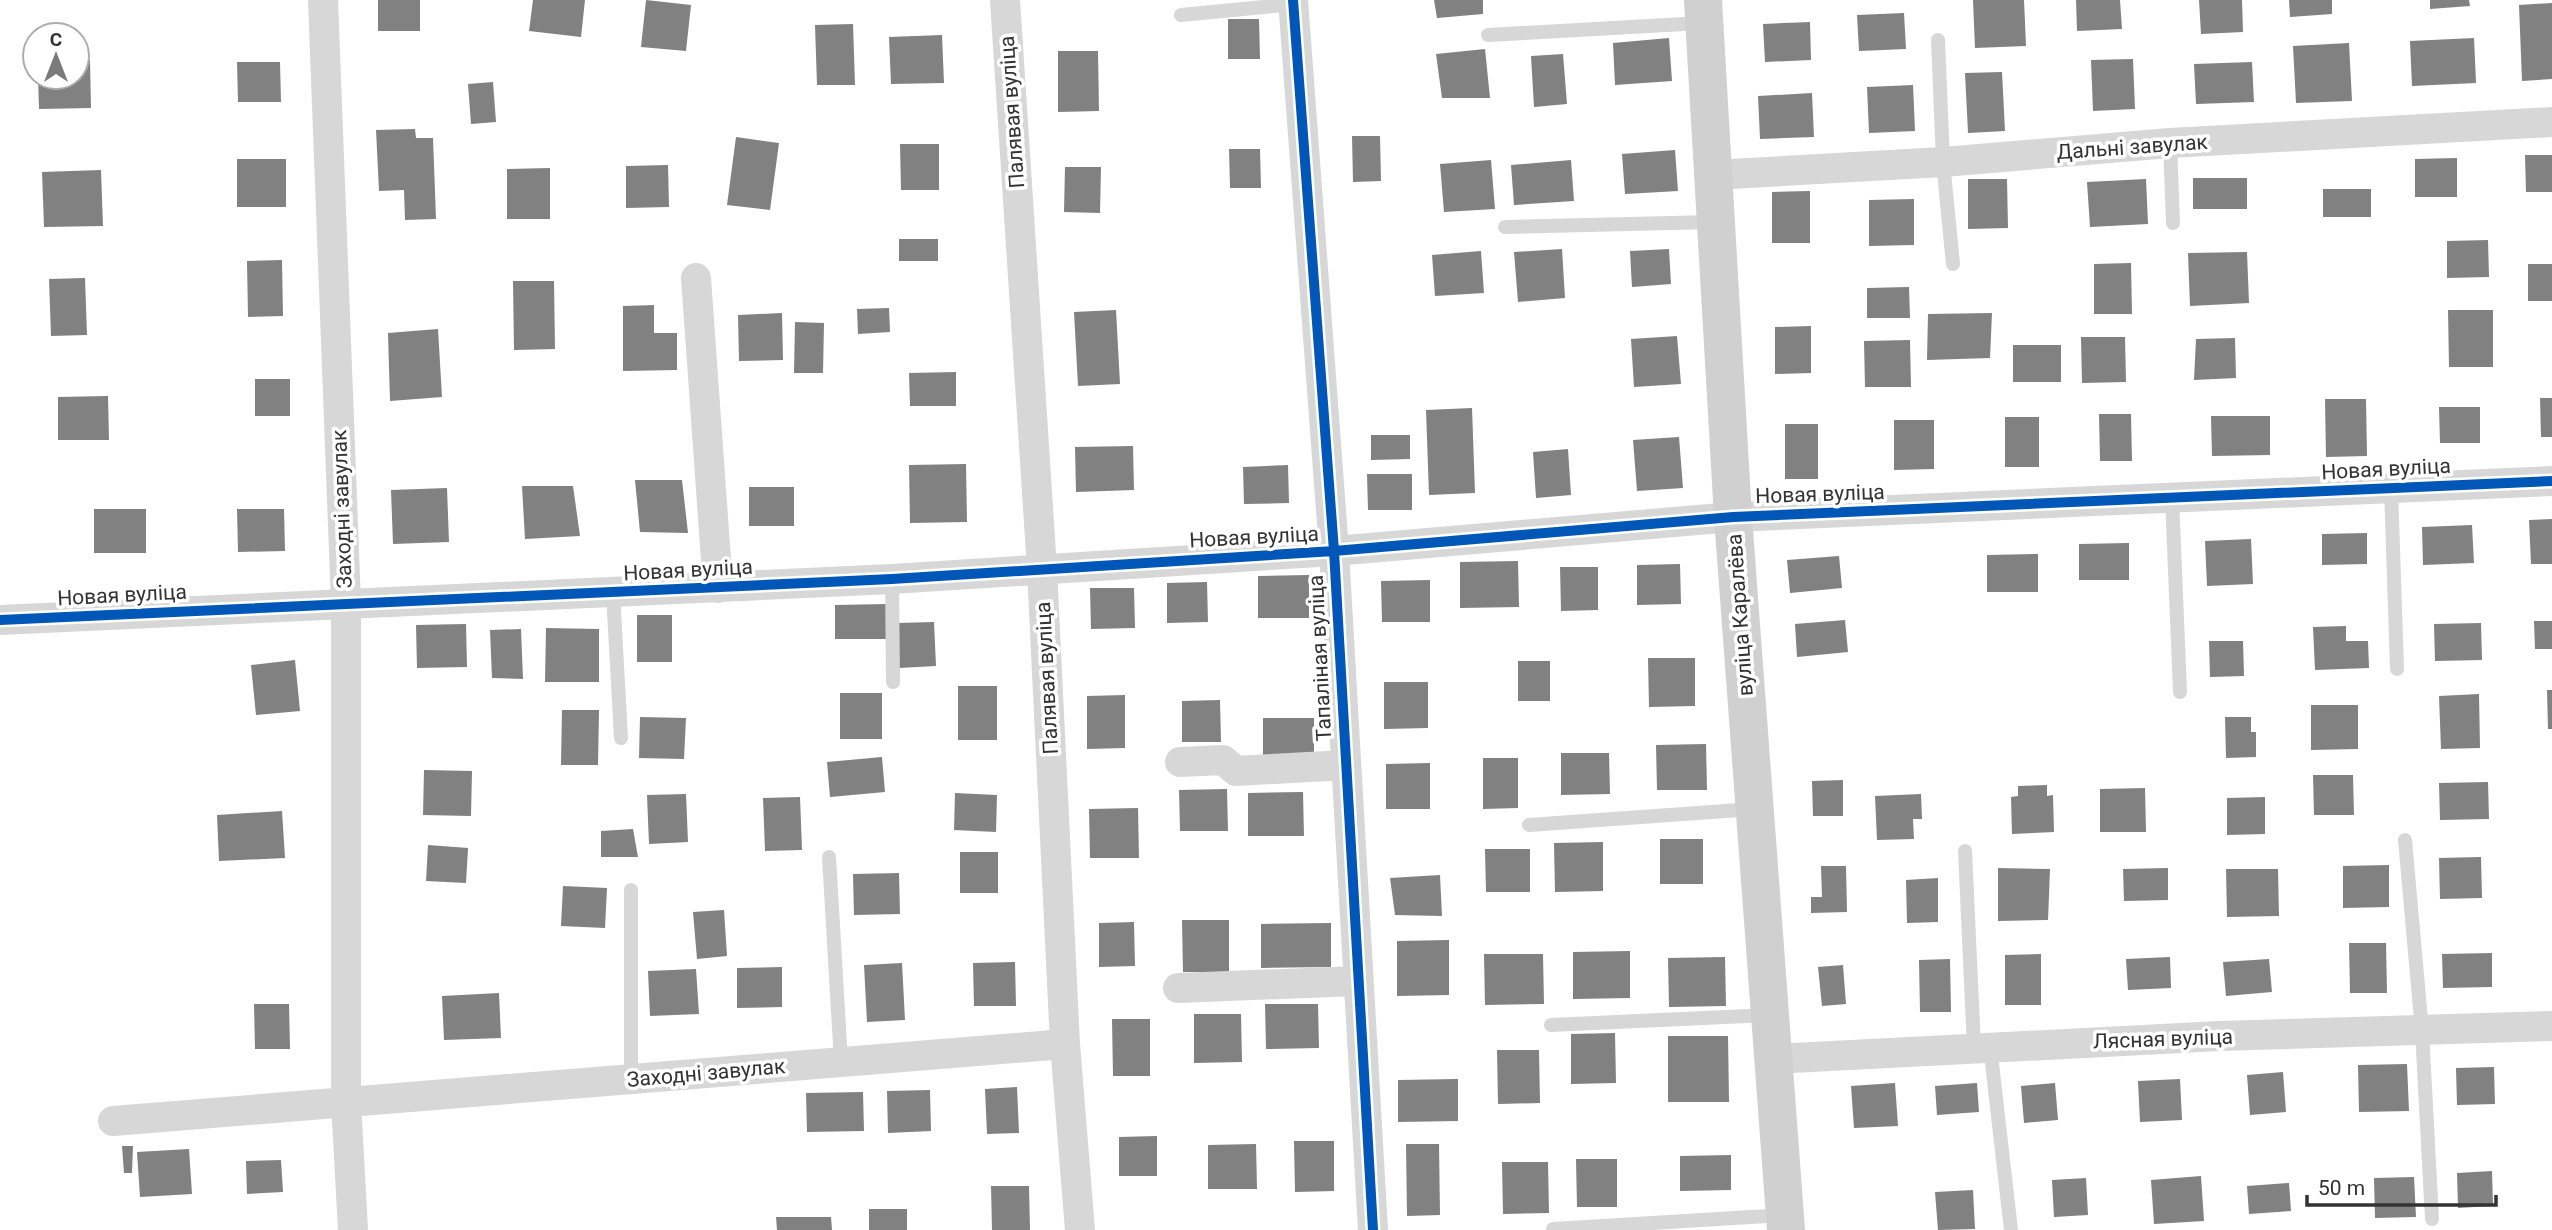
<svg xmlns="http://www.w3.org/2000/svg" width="2552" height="1230" viewBox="0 0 2552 1230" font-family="Roboto,sans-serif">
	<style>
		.building { fill: #818181 }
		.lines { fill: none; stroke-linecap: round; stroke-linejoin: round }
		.service { stroke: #d7d7d7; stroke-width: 14 }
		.minor { stroke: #d7d7d7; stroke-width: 30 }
		.secondary { stroke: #d0d0d0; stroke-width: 38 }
		.cycleway-casing { stroke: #fff; stroke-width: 15 }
		.cycleway { stroke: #0057b8; stroke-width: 10 }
		.labels { text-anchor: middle; stroke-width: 7; stroke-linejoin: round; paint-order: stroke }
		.street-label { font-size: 21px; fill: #333; stroke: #fff }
	</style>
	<rect width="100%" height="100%" fill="#fff"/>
	<path class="building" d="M378,0H420V31H378Z
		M533,0H585L581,37L529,31Z
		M646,0L691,5L686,51L641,47Z
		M1434,0H1483V14L1437,18Z
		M1973,0H2024L2026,46L1975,48Z
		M2076,0H2120L2122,29L2077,31Z
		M2199,0H2242L2243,32L2201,34Z
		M2289,0H2332V14L2290,17Z
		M2430,0H2469L2470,6L2430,9Z
		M2552,3V79L2522,81L2519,5Z
		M1904,13L1906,49L1859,51L1857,15Z
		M1228,19H1259L1260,59H1228Z
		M1810,22L1811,60L1765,62L1763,24Z
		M853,24L855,85H817L815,25Z
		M942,35L944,83L891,84L889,37Z
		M1669,38L1672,81L1615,85L1613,43Z
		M2474,38L2476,83L2412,86L2410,41Z
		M2349,43L2352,101L2296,103L2293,46Z
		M1485,49L1490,98H1442L1436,54Z
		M1058,51H1098L1099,111L1058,112Z
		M1563,54L1567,104L1534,107L1531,56Z
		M2133,59L2135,109L2093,111L2091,60Z
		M77,60H90L91,108L39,109L38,77H77Z
		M237,62H280L281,102H238Z
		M2252,62L2254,102L2196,104L2194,64Z
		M2002,72L2005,131L1968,133L1965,73Z
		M493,82L496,122L471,124L468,84Z
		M1913,85L1915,131L1869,133L1867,87Z
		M1812,93L1814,137L1760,139L1758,96Z
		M415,129L416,138H433L436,219L405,220L404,190L379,191L376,130Z
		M1352,136H1380L1381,181L1353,182Z
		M736,137L779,143L770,210L727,205Z
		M900,144H939V190H901Z
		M1229,149H1260L1261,188H1230Z
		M1675,150L1678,191L1625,194L1622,154Z
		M2525,155H2552V192H2526Z
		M2457,158V197H2415V159Z
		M237,159H286V207H237Z
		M1491,160L1495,209L1444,212L1440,164Z
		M1571,160L1574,201L1514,205L1511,165Z
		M668,165L669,207L626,208V166Z
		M1065,167H1101L1100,213L1064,212Z
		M550,168V219H507V169Z
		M101,170L103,226L44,227L42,172Z
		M2193,178H2247V209H2193Z
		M1968,179H2007L2008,228L1968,229Z
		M2146,179L2148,224L2090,227L2087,182Z
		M2323,189H2371V217H2323Z
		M1810,191V243H1772V192Z
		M1914,199V245L1869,246V200Z
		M899,239H938V261H899Z
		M2488,240L2489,277L2447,278V241Z
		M1562,249L1565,298L1518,302L1514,252Z
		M1669,249L1671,284L1632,287L1630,251Z
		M1481,251L1484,293L1435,296L1432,255Z
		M2247,252L2249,303L2190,306L2188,253Z
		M282,260L283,316L248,317L247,261Z
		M2131,263L2132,314H2094V264Z
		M2528,264H2552V301H2528Z
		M85,278L87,335L51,336L49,279Z
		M513,281H554L555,349L514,350Z
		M1909,287L1910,318H1867V288Z
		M654,305V333H677V370L623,371V306Z
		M889,308L890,332L858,334L857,309Z
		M1116,310L1120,384L1078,386L1074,312Z
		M2448,310H2493V367H2449Z
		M782,313L783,360L739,361L738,315Z
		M1992,313L1990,358L1927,360L1928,314Z
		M795,322L824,323L823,373H794Z
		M1811,326V373L1775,374V327Z
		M438,329L442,397L390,401L388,333Z
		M1677,336L1681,384L1634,387L1631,339Z
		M2081,337H2125L2126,382L2082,383Z
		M2235,338L2236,378L2194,380L2196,339Z
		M1910,340L1911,387H1865L1864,341Z
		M2013,345H2061V382H2013Z
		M956,372V406H910L909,373Z
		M255,379H290V416H255Z
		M108,396L109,440H58V397Z
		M2540,398H2552V437H2541Z
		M2325,399H2366L2367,456L2326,457Z
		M2439,407H2480V443H2440Z
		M1472,408L1475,493L1429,495L1426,410Z
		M2099,414H2131L2132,461H2100Z
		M2211,416H2270V455L2212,456Z
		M2005,417H2039V467H2005Z
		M1894,420H1934V469L1894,470Z
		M1785,424H1818V479H1785Z
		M1371,435H1410V459L1371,460Z
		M1679,437L1683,488L1637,491L1633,440Z
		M1133,446L1134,490L1076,492L1075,447Z
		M1568,449L1571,495L1536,498L1533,452Z
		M966,464L967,522L910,523L909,465Z
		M1288,465L1289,503L1244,504L1243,467Z
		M1367,474H1412V510H1368Z
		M635,480H682L688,533L640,532Z
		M522,486H573L580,536L525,539Z
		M749,487H794V526H749Z
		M447,488L449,542L393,544L391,490Z
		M94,509H146V553H94Z
		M237,509H284L285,551L238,552Z
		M2552,519V564H2531L2529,520Z
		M2472,525L2474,563L2423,565L2422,527Z
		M2367,533V564L2322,565V534Z
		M2251,539L2253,584L2207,586L2205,541Z
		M2129,543V580H2079V544Z
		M2038,554V592H1987V555Z
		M1839,556L1842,588L1790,593L1787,560Z
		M1518,561L1519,607L1460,608V562Z
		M1680,564L1681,604L1637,605V565Z
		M1560,567H1598V610L1561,611Z
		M1309,575V618H1258V576Z
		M1430,580V622H1382L1381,581Z
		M1207,582L1208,622L1167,623V583Z
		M1090,588H1134L1135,628L1091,629Z
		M887,604V639H835V605Z
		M637,615H672V662H637Z
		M1845,620L1848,652L1797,657L1795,624Z
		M2534,621H2552V649H2535Z
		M934,622L936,666L899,668L897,623Z
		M2481,623L2482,660L2435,661L2434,624Z
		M466,624L467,667L417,668L416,625Z
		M2346,626V641H2368L2369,668L2315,670L2313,627Z
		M546,628L599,629V682H545Z
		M521,629L523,679L492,678L490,630Z
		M2209,641H2243L2244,676L2210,677Z
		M1648,658H1695V706L1649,707Z
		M295,660L300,711L256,715L251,665Z
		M1518,661H1550V701H1518Z
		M1384,682H1428V728L1384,729Z
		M958,686H997V740H958Z
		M2547,690H2552V729H2548Z
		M840,693H882V739H840Z
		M2479,694L2480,748L2441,749L2439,696Z
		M1125,695V748L1087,749V696Z
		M1220,700L1221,742H1182V701Z
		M2311,705H2358V749L2311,750Z
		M562,710H599L598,765H561Z
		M640,717L686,718L684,759L639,758Z
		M2225,717H2251V732H2256V757L2226,758Z
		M1263,718H1314V754L1263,755Z
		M1706,744L1707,790H1657L1656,745Z
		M1561,753H1609L1610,794L1561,795Z
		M882,757L885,792L830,797L827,762Z
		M1483,758H1518V808L1483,809Z
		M1430,763V809H1386V764Z
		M424,770L472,771L471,816L423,815Z
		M2313,775H2353L2354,815H2314Z
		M1843,780V816H1813L1812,781Z
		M2488,782L2489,819L2440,820L2439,783Z
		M2047,785V796L2053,795L2054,832L2012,834L2011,797L2018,796V786Z
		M2145,788L2146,832H2100V789Z
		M1227,789L1228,831H1180L1179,790Z
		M1303,792L1304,836H1248V793Z
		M955,793L997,795L996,832L954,830Z
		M686,794L688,842L649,844L647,795Z
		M1921,794L1922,819H1913L1914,839L1877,840L1875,796Z
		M800,797L802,850L765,851L763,798Z
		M2265,797V834L2227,835V798Z
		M1138,808L1139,858H1090L1089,809Z
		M282,811L285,858L219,861L217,815Z
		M633,829L638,857H601V831Z
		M1660,839H1703V884H1660Z
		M1603,842V891L1555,892L1554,843Z
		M428,845L468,848L466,883L426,881Z
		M1485,849H1530V892H1486Z
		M960,852H998V893H960Z
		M2481,857L2482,898L2440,899L2439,858Z
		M2389,865V907L2343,908V866Z
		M1821,866H1846L1847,912L1811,913V897H1822Z
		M1998,868L2050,869L2048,920L1998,921Z
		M2168,868V900L2124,901L2123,869Z
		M2226,869H2278L2279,916L2227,917Z
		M899,873L900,914L854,915L853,874Z
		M1440,875L1442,916L1395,915L1390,878Z
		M1938,878V922L1907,923L1906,880Z
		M563,886L607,888L605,928L561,926Z
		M724,910L727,956L697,959L693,912Z
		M1182,920H1229V972H1183Z
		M1134,922L1135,966L1099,967V923Z
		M1331,923V967L1261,968V924Z
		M1449,940V995L1397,996V941Z
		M2349,943H2386L2387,993H2350Z
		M1630,951V998L1573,999V952Z
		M2492,953V987L2443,988L2442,954Z
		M1484,954H1543L1544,1004L1485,1005Z
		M2041,954V1005H2005V955Z
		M1725,957L1726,1006L1669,1007L1668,958Z
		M2170,957L2171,988L2128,990L2126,959Z
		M1950,959L1951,1012H1920L1919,960Z
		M2269,959L2272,992L2226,996L2223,962Z
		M1015,962L1016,1006H974L973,963Z
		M902,963L905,1020L867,1022L864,965Z
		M1843,965L1846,1004L1822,1006L1818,967Z
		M782,967V1007L737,1008V968Z
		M696,969L699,1014L650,1016L648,971Z
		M499,993L501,1038L444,1040L442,996Z
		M254,1004H289L290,1049H255Z
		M1265,1004H1318L1319,1048L1266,1049Z
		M1194,1014H1241L1242,1062L1194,1063Z
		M1112,1019H1150V1076H1113Z
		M1615,1033L1616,1083L1571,1084V1034Z
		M1668,1036H1728L1729,1102H1668Z
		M1497,1050H1539L1540,1103L1498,1104Z
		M2407,1064L2409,1111L2359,1112L2358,1065Z
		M2494,1067L2495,1104L2457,1105L2456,1068Z
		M2283,1072L2286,1112L2250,1115L2247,1075Z
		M1458,1079V1121L1398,1122V1080Z
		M2180,1079L2182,1120L2140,1122L2138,1081Z
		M1895,1083L1898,1126L1854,1128L1851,1086Z
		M1977,1083L1979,1112L1937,1115L1935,1086Z
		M2055,1083L2058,1120L2024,1123L2021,1086Z
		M1017,1087L1019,1133L987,1134L985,1089Z
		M930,1090L931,1131L888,1133L887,1091Z
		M863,1092L864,1131L807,1132L806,1093Z
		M1157,1136V1176H1119V1137Z
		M1294,1141H1334V1191L1295,1192Z
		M1256,1144L1257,1189H1208V1145Z
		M1406,1144H1439L1440,1215L1407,1216Z
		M122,1146H133L132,1173H124Z
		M189,1149L192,1194L140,1197L137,1152Z
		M1731,1155V1190L1680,1191V1156Z
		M1576,1159H1617V1207H1577Z
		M281,1160L283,1192L247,1194L246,1161Z
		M1502,1162H1548L1549,1213L1503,1214Z
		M2492,1171L2493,1206L2458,1208L2457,1173Z
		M2201,1176L2204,1221L2154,1224L2151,1180Z
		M2414,1177L2416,1217L2375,1218L2374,1178Z
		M2086,1178L2088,1215L2054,1217L2052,1180Z
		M2289,1183L2291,1211L2249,1214L2247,1186Z
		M991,1186H1029L1030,1230H992Z
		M1973,1190L1975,1229L1938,1230L1935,1192Z
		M869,1209H907V1230H869Z
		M776,1217H831L832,1230H777Z"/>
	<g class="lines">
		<path class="service" d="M1181,15L1294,4
			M1488,35L1702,23
			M1938,40L1943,162L1953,264
			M2170,143L2173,223
			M1505,227L1713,222
			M2391,488L2397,669
			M2172,498L2180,692
			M892,579L893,682
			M613,593L621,738
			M1529,825L1754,809
			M2405,840L2422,1031L2432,1219
			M1965,851L1974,1048
			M829,857L841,1062
			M1551,1025L1769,1015
			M1990,1046L2011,1230
			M631,1079V890
			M1553,1229L1783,1215"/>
		<path class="minor" d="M323,0L346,604V1102L353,1230
			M1005,0L1042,569L1065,1044L1080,1230
			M1293,0L1334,551L1373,1230
			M1713,175L1943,162L2170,143L2552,122
			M696,278L718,588
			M0,620L892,579L1334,551L1733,517L2552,481
			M1180,762L1223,760L1236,771L1346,765
			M1178,988L1358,981
			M1774,1059L2220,1036L2552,1026
			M113,1121L1065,1044"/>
		<path class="secondary" d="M1703,0L1733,517L1786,1230"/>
		<g class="cycleway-casing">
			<path id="cycleway" d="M1293,0L1334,551L1373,1230
				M0,620L892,579L1334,551L1733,517L2552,481"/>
		</g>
		<use href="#cycleway" class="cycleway"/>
	</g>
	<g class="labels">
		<g class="street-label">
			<text transform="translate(1012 112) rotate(-94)" y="7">Палявая вуліца</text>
			<text transform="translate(2132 147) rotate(-4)" y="7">Дальні завулак</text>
			<text transform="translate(2386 469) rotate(-3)" y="7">Новая вуліца</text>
			<text transform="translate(1820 494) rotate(-2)" y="7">Новая вуліца</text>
			<text transform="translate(342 509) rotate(-92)" y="7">Заходні завулак</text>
			<text transform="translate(1254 537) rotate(-3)" y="7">Новая вуліца</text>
			<text transform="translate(688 570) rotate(-3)" y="7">Новая вуліца</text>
			<text transform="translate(122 595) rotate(-3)" y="7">Новая вуліца</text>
			<text transform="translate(1740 615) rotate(-94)" y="7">вуліца Каралёва</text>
			<text transform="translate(1320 658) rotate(-93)" y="7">Тапаліная вуліца</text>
			<text transform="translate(1047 678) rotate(-93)" y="7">Палявая вуліца</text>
			<text transform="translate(2163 1039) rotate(-2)" y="7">Лясная вуліца</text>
			<text transform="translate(706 1073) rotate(-5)" y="7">Заходні завулак</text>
		</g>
	</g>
	<g transform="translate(56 56)"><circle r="33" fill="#ffffff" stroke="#adadad" stroke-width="2"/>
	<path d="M0-5L12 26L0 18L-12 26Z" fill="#7a7a7a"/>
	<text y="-10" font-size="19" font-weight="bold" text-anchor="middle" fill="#333333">С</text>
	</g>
	<path d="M2307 1195v10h189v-10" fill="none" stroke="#333333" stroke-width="3.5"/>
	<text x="2318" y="1195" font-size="21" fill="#333333" stroke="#ffffff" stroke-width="5" paint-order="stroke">50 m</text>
</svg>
